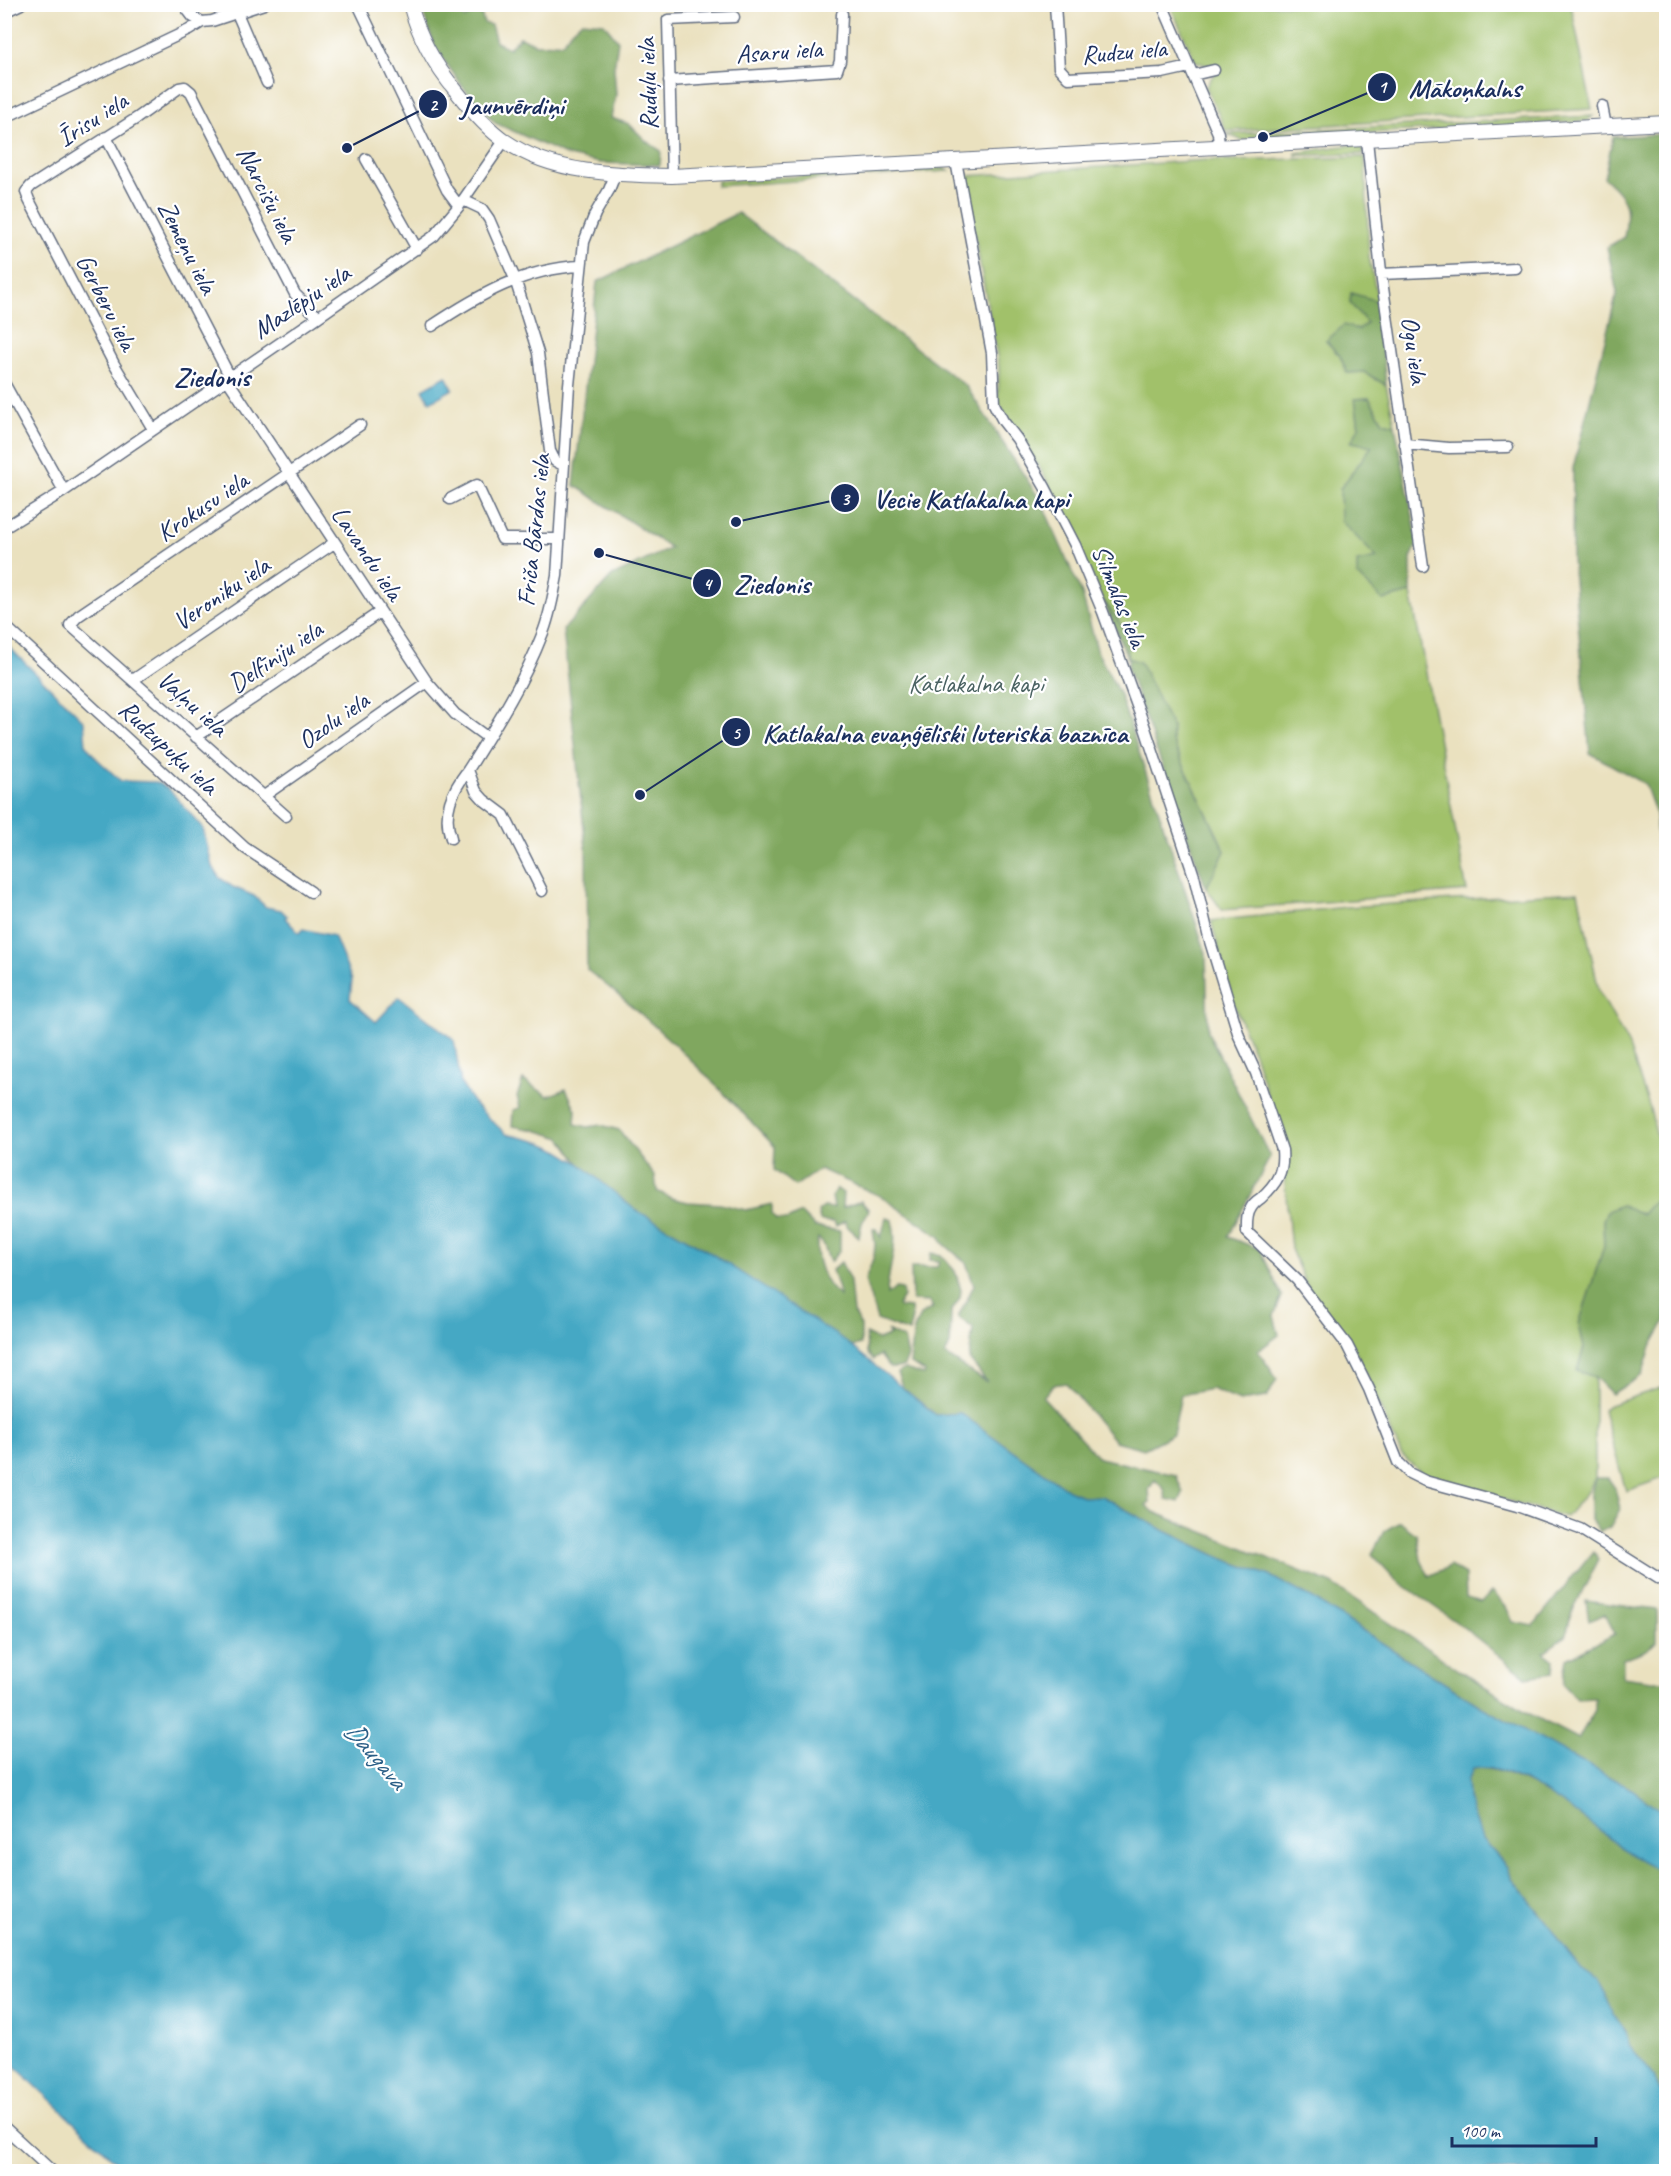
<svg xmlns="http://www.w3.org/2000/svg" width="1671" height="2176" viewBox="0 0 1671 2176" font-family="Caveat,sans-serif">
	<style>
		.green { fill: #a1c16a; stroke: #5e7864; stroke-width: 1.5 }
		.forest { fill: #80a75e; stroke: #4e6b5e; stroke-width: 1.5 }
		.water { fill: #44a8c4; stroke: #306c91; stroke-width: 1.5 }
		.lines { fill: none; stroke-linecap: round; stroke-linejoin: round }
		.minor-casing { stroke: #636d80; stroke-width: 13 }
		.major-casing { stroke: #636d80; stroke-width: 16 }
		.minor { stroke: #fff; stroke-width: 10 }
		.major { stroke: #fff; stroke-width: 14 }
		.labels { text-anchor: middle; stroke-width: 4.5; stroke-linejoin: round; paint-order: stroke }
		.street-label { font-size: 26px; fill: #1b2f5e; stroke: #fff }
		.park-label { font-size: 26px; fill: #4a6262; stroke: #fff }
		.neighbourhood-label { font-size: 27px; font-weight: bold; fill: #1b2f5e; stroke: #fff }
		.water-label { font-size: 27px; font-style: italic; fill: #2b5f87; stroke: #fff }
		.leader { fill: none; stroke: #1b2f5e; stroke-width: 2 }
		.callout-dot { fill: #1b2f5e; stroke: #fff; stroke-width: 2 }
		.mark-label { font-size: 18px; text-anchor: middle; font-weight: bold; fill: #fff }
		.callout-label { font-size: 27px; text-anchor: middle; font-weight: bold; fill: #1b2f5e; stroke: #fff; stroke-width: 4.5; stroke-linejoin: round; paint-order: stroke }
	</style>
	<rect width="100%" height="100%" fill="#fff"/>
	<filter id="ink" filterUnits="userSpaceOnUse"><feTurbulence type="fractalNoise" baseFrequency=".0167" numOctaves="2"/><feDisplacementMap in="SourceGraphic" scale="12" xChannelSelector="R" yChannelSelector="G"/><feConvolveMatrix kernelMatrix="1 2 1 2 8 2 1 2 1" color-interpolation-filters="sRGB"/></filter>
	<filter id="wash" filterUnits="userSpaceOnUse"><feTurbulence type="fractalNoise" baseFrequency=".008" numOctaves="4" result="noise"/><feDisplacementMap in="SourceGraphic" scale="24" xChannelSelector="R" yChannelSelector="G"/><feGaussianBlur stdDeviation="1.35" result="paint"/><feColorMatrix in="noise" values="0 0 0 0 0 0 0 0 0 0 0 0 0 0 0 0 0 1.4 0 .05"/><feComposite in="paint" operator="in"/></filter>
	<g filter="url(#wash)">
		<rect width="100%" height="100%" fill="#eae1bf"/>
		<path class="green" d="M1170,5H1571L1592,109L1226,131L1206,87L1211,78L1215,75L1214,65H1206L1195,61Z
			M1593,116L1587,121L1241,140L1227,134Z
			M1358,145L1363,149L1364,154L1296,155V153C1318,150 1335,146 1358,145Z
			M1365,157L1369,257L1378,301L1351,294L1350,303L1367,322L1359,330L1326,341L1340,356L1347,373L1364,372L1386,385L1395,425L1383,422L1369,398L1355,399L1359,427L1373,446L1340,489L1366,545L1378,559L1383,600L1411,593L1467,891L1222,910L1206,888L1225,851L1172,741V727L1128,659L1102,598L1045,477L998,402L999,367L965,183L966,176L1206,160L1230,161Z
			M943,168L949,171L717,186V181Z
			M1578,892L1599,991L1629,1046L1650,1109L1658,1141L1660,1172L1659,1197L1641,1215L1603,1220L1604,1246L1579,1324L1584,1347L1577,1371L1595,1377V1478L1587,1492L1566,1517L1427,1478L1401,1454L1352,1344L1309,1292L1291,1249L1284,1174L1285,1151L1255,1056L1233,1002L1211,921L1347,907Z
			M1666,1386V1477L1626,1491L1603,1410L1607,1406Z"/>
		<path class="forest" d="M434,5H450L465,18L480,10L484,23L491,25L496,42L509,48L520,37L536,44L562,43L571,31L582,21L604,23L618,41L614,68L616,94L611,118L629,124L646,141L661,151L660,165L601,163L568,156L495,123L462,86L435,47L421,7Z
			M1666,134V891L1658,853L1655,812L1645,784L1590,753L1572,559L1573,468L1617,292L1607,247L1624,237C1630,206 1628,199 1604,178L1613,137Z
			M738,213L966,386L1041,501L1082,594L1098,653L1120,695L1206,953L1208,1032L1270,1157L1228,1237L1260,1249L1282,1296L1274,1316L1279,1335L1258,1351L1277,1379L1267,1397L1240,1401L1211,1389L1181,1395L1173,1434L1144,1449L1115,1441L1066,1383L1053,1385L1043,1397L1099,1458L1176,1475L1183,1493L1179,1502L1166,1499L1164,1489L1155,1480L1149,1489L1150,1502L1146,1505L1154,1512L1332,1584L1462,1672L1526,1712L1578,1739L1595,1710V1698L1577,1699L1563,1684L1567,1658L1615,1634L1605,1614L1589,1621L1586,1601L1657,1610V1642L1644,1651L1623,1659V1677L1651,1681H1666V1815L1633,1790L1480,1706L1315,1600L1270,1576L1221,1558L1161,1529L1101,1496L1085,1497L1068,1490L960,1413L936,1415L903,1388L897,1373L905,1369L924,1375L925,1372L910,1364L914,1330L920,1315L933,1308L930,1302L912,1301L911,1267H937L940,1261L930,1260L931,1253L941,1255L955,1271L961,1290L960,1298L951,1312L950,1345L945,1355L987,1382L969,1359L973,1328L958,1317L974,1285L966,1263L943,1243L939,1236L880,1196L820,1169L795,1186L774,1170L775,1147C714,1082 658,1024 587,970L586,849L563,630L612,576L671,548L574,485L597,282Z
			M1351,293L1378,301L1386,385L1364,372L1347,373L1340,356L1326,341L1344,325L1359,330L1367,323L1350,303Z
			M1369,398L1383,422L1395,425L1418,543L1411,558V593L1383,600L1357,575V562L1377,558L1341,521L1340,489L1372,446L1351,442L1359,427L1355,399Z
			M1102,598L1129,636L1128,658L1140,662L1172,727V741L1225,851L1206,888L1128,670V658Z
			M523,1080L548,1096L566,1089L576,1110L575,1124L588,1127L601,1125L619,1130L655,1176L657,1191L671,1198L688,1202L720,1204L746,1210L772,1204V1214L776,1219L787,1220L801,1213L815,1227L840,1231V1250L830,1262L824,1245L818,1238C814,1255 823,1286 840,1296L832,1270L841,1262L850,1281L853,1313L861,1326V1344L852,1347L706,1250L634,1209L579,1163L561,1138L535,1130L512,1126L513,1110L520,1108L517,1096Z
			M1666,1187V1320L1651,1347L1642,1375L1612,1394L1595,1377L1577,1371L1584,1347L1579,1324L1604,1246L1603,1220L1607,1211L1621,1205L1642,1214Z
			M836,1188L843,1193L842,1208L861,1201L869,1210L862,1223L859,1237L848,1227L845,1221L836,1226L833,1222L820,1221L818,1211L823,1207L834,1208L832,1196Z
			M886,1217L892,1220C900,1246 887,1269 887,1295L896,1288L902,1289L903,1297L898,1305L900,1307L911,1308L912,1318L909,1332L877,1320L865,1280L874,1256L875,1244L873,1229H876L881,1238Z
			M887,1331L904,1339L908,1356L904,1366C888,1372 889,1366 880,1355L873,1360L867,1353L866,1334L878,1340L890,1335Z
			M1595,1478H1608L1615,1488L1620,1509L1610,1527L1600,1532L1591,1520V1492Z
			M1400,1522L1417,1535L1421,1560L1429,1576L1450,1566L1465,1575L1466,1598L1482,1602L1492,1591L1506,1607L1513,1622L1533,1626L1593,1551L1599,1559L1571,1614L1566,1636L1544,1652L1554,1660L1553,1673L1526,1677L1463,1627L1395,1579L1372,1554L1384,1531Z
			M1479,1768C1530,1771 1598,1830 1639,1859C1646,1865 1662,1871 1666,1875V2100L1658,2088L1654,2076L1629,2046L1626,2031L1614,2015L1613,2008L1597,1980L1581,1969L1563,1946L1553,1930L1512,1878L1507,1867L1482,1839L1468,1799L1467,1781L1473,1769Z"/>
		<path class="water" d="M446,376L453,389L430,402L423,389Z
			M5,643L84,721L86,745L96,758L121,781L156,782L169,789L203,828L212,865L219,877L233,887L254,896L266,907L281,910L287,916L285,918L299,933L303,929L334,936L352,980L350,999L376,1022L399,997L454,1040L461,1084L475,1105L506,1134L540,1142L556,1149L579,1163L634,1209L706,1250L841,1338L936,1415L960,1413L1068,1490L1085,1497L1101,1496L1161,1529L1221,1558L1270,1576L1315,1600L1480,1706L1633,1790L1666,1815V1875C1662,1871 1647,1865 1639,1860C1607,1836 1513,1758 1473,1769L1467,1781L1468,1799L1482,1839L1507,1867L1512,1878L1553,1930L1563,1946L1581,1969L1597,1980L1613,2008L1614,2015L1626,2032L1629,2046L1654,2076L1658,2088L1666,2100V2171H126L5,2057Z"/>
	</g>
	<g filter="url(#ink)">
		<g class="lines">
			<g class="minor-casing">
				<path id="minor" d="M183,4L193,17L202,22
					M358,4L447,190L459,206
					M1055,4L1059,68L1068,78L1162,73L1189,67
					M1162,4L1218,133L1219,147
					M4,12L21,4
					M237,13L267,83
					M1193,75L1214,70
					M669,81L837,70L840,61L842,14
					M1602,106L1606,126
					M4,118L189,30L202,22L212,21L264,4
					M106,137L230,377
					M1367,140L1382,281L1423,566
					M366,159L417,249
					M956,161L992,353L994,404L1003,421L1017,439L1045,487L1075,545L1103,612L1144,725L1194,876L1209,938L1239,1036L1256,1073L1282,1150C1284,1172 1277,1183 1261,1198C1258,1200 1253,1204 1251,1208C1246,1215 1247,1224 1247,1232L1297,1280L1347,1345L1369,1389L1398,1462L1409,1473L1425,1481L1517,1506L1580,1529L1666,1583
					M672,176L668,20L734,17
					M463,200L482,209L489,219L515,279L538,353L550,451L555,461L563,465
					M1381,274L1515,268
					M432,326C477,296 525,268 581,266
					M227,379L427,682L455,714L488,738
					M4,383L64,491
					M153,429L114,364L29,200L26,192L31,186L137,118L179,88L185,87L191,92L295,294L318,317
					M1405,444L1449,448L1508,447
					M450,499L477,485L502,539H557
					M4,528L64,491L318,317L434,236L459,206L504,141
					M4,625L245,848L311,892
					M133,680L334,543
					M196,737L380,612
					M264,796L427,682
					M286,816L70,625L78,616L360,425
					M451,838C442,812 452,791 468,770
					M542,891L504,815L484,800L476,791L468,770C495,727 524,682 542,635C550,616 553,596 557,576L569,385L584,242L595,214L609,190L615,175
					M4,2127L53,2172"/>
			</g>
			<g class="major-casing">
				<path id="major" d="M410,4C419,38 435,66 457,92C471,110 486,128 505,141C553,174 616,175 672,176L1666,123"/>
			</g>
			<use href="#minor" class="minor"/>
			<use href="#major" class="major"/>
		</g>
	</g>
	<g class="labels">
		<g class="street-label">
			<text transform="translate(779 51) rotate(-4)" y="9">Asaru iela</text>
			<text transform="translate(1124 51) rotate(-5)" y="9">Rudzu iela</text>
			<text transform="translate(647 84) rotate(-92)" y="9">Ruduļu iela</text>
			<text transform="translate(92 119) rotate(-33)" y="9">Īrisu iela</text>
			<text transform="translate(268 194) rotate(63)" y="9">Narcišu iela</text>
			<text transform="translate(188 247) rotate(63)" y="9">Zemeņu iela</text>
			<text transform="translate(301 301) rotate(-34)" y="9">Mazlēpju iela</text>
			<text transform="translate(107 302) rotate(63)" y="9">Gerberu iela</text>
			<text transform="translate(1415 350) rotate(82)" y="9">Ogu iela</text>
			<text transform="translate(202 506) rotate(-34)" y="9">Krokusu iela</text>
			<text transform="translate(533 530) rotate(-84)" y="9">Friča Bārdas iela</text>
			<text transform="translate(368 553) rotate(56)" y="9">Lavandu iela</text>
			<text transform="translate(221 593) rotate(-34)" y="9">Veroniku iela</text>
			<text transform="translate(1120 596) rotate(68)" y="9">Silmalas iela</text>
			<text transform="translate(275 656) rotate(-34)" y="9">Delfīniju iela</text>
			<text transform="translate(193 703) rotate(42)" y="9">Vaļņu iela</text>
			<text transform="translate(333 720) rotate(-35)" y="9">Ozolu iela</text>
			<text transform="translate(169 747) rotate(43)" y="9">Rudzupuķu iela</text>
		</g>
		<g class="park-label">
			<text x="976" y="692">Katlakalna kapi</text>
		</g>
		<g class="neighbourhood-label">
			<text x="212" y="386">Ziedonis</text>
		</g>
		<g class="water-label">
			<text transform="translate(376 1755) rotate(49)" y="9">Daugava</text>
		</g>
	</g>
	<path class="leader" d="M1263 137L1382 87M347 148L433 104M736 522L845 498M599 553L707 583M640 795L736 732"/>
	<g class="callout-dot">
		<circle cx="1263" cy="137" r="6"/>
		<circle cx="347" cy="148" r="6"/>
		<circle cx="736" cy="522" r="6"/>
		<circle cx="599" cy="553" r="6"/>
		<circle cx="640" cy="795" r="6"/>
		<circle cx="1382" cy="87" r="15"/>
		<circle cx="433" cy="104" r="15"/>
		<circle cx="845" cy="498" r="15"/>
		<circle cx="707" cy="583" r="15"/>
		<circle cx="736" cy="732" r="15"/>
	</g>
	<g class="mark-label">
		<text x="1382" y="93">1</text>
		<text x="433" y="111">2</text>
		<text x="845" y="505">3</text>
		<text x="707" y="590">4</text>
		<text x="736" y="739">5</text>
	</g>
	<g class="callout-label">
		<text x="1465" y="97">Mākoņkalns</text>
		<text x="512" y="114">Jaunvērdiņi</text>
		<text x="971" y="508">Vecie Katlakalna kapi</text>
		<text x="772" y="593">Ziedonis</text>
		<text x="945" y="742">Katlakalna evaņģēliski luteriskā baznīca</text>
	</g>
	<rect width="1671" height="2176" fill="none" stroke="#fff" stroke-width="24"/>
	<path d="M1452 2137v9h144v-9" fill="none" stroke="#1b2f5e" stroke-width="3"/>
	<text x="1461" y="2137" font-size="18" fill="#1b2f5e" stroke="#ffffff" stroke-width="4.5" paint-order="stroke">100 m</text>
</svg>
